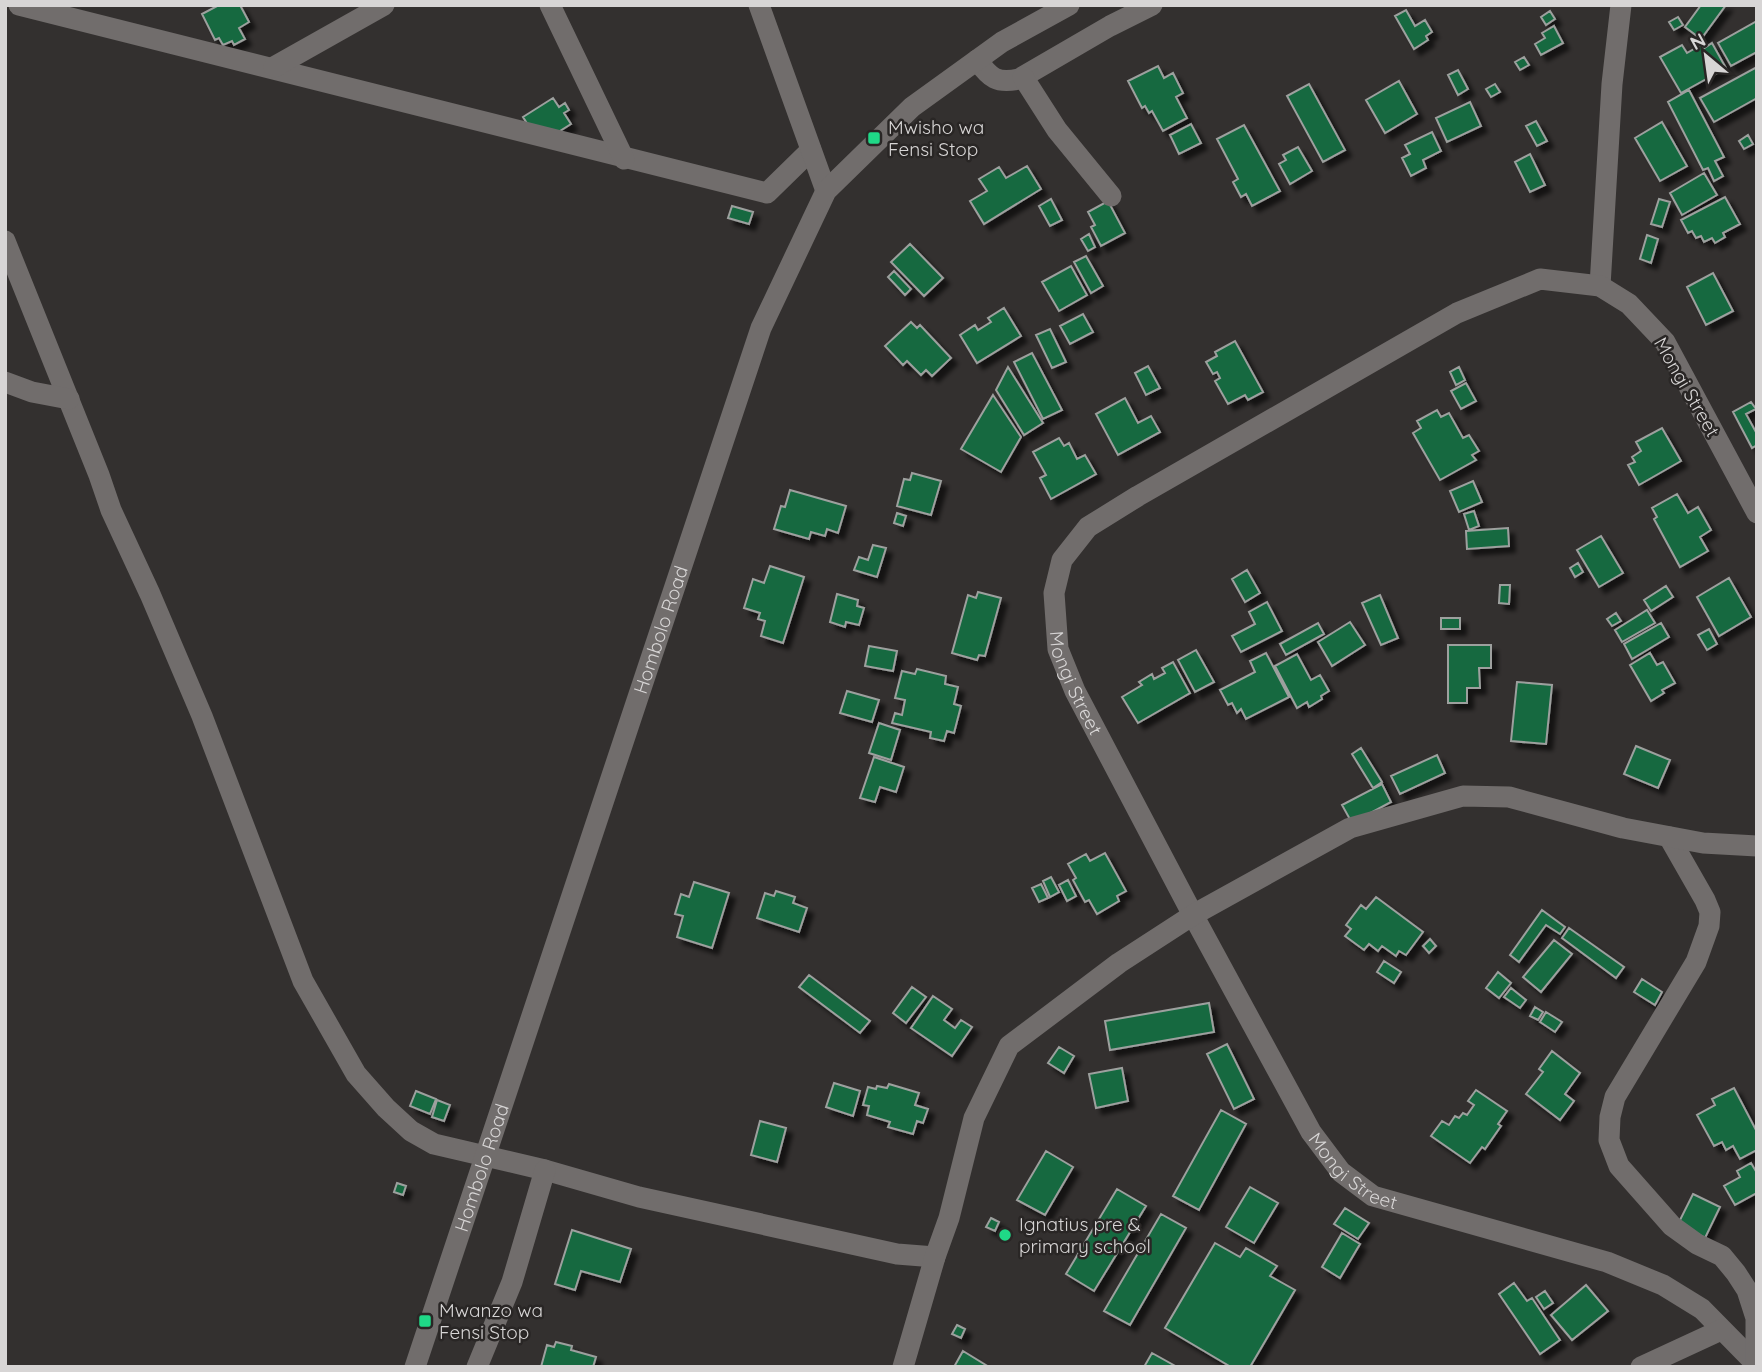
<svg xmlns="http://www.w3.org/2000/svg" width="1762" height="1372" viewBox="0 0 1762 1372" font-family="Quicksand,sans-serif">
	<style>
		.building { fill: #146941; stroke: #9da09e; stroke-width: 2; filter: url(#shadow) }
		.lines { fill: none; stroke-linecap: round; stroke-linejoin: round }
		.street { stroke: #716d6c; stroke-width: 21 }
		.secondary { stroke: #716d6c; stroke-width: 21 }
		.poi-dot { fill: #1fd887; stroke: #292625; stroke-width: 2.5 }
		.labels { text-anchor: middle; stroke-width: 5; stroke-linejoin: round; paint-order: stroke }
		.poi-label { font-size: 19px; fill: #d7d5d5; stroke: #292625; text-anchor: start }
		.street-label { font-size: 19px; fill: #d7d5d5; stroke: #292625 }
	</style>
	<defs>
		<filter id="shadow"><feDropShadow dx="6" dy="6" stdDeviation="2" flood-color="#0009"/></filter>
	</defs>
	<rect width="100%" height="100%" fill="#33302f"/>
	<path class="building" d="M219,5H240L249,22L239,28L245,39L234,45L232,41L223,45L219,38L215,40L202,14Z
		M1701,5H1726L1701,39L1685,27Z
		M1406,10L1415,26L1425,20L1432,32L1426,36L1428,40L1414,49L1395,16Z
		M1550,11L1555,19L1546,25L1541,17Z
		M1678,17L1683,25L1674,30L1669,22Z
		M1757,21V52L1731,66L1718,43Z
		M1554,26L1563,43L1541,55L1535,44L1545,38L1542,33Z
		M1712,43L1726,68L1681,93L1660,57L1682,45L1687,53L1701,45L1703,49Z
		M1524,57L1529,65L1520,70L1515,62Z
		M1158,66L1164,78L1173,73L1183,93L1176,97L1187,118L1163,131L1152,111L1149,113L1145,106L1142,108L1128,81Z
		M1755,68L1757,71V98L1714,122L1700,98Z
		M1458,70L1468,89L1458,95L1448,75Z
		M1399,81L1417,114L1385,133L1366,100Z
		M1309,84L1345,150L1323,162L1287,96Z
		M1495,84L1500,92L1491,97L1486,89Z
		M1689,90L1724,157L1715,161L1723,176L1714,181L1708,168L1703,170L1668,102Z
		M553,98L559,107L565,103L569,110L564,113L571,124L552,136L533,133L523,117Z
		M1470,102L1481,126L1447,142L1436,118Z
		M1536,121L1547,141L1537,146L1526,126Z
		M1662,122L1687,166L1660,181L1635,138Z
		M1191,124L1201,143L1179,154L1170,135Z
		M1244,125L1280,191L1252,206L1246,194L1241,197L1233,182L1238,179L1217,139Z
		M1432,132L1441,151L1423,160L1426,168L1411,176L1402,158L1410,154L1405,145Z
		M1748,135L1753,144L1744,149L1739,141Z
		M1298,147L1312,171L1290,184L1279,164L1286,160L1283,155Z
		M1530,154L1545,185L1530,192L1515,162Z
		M1027,166L1041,189L984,224L970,201L987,191L979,179L999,167L1006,178Z
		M1704,173L1717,195L1682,215L1670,193Z
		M1725,197L1740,224L1723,233L1725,237L1715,243L1712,238L1704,242L1701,236L1696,238L1692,231L1688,233L1681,220Z
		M1051,199L1062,220L1050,226L1039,206Z
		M1659,199L1670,202L1662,227L1651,224Z
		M1108,201L1125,233L1101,246L1091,227L1095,225L1088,212Z
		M732,206L753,212L749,224L728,218Z
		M1089,234L1095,247L1088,251L1081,239Z
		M1647,235L1658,239L1651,263L1640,259Z
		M910,244L943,278L924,296L891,262Z
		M1086,256L1103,286L1091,293L1074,262Z
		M1071,266L1087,295L1059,311L1042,282Z
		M894,271L911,289L905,295L888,277Z
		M1713,273L1733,311L1706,325L1687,287Z
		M1004,308L1021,336L977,363L960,335L975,325L978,330L991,322L988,318Z
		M1083,314L1093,332L1070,344L1060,326Z
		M911,322L917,328L920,325L951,358L932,376L926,370L921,375L907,361L903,365L885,346Z
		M1050,329L1066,362L1052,368L1036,335Z
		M1235,341L1263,392L1248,400L1245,395L1228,404L1215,381L1220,378L1217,372L1213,374L1206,362L1217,356L1215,352Z
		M1032,353L1062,410L1043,419L1014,362Z
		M1148,366L1160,388L1146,395L1135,373Z
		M1008,367L1043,423L1024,435L996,390Z
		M1459,367L1465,380L1456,385L1450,372Z
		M1466,383L1476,401L1461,409L1451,391Z
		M993,395L1021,437L1001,472L961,449Z
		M1125,398L1138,423L1151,416L1160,432L1118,455L1096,414Z
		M1751,402L1756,409L1746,414L1757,434V445L1752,448L1733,412Z
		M1437,410L1441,417L1449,413L1463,438L1469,435L1479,451L1472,455L1476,460L1440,480L1413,433L1421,428L1417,421Z
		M1662,428L1681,461L1639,485L1628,465L1635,462L1632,457L1641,451L1636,442Z
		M1059,438L1064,446L1069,443L1077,459L1085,455L1096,474L1051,499L1040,478L1046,475L1033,452Z
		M912,473L941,481L931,515L897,506L904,479L910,480Z
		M1473,481L1482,502L1459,512L1450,491Z
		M790,490L846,506L838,533L827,529L825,536L811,532L809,539L774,529L781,506L785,507Z
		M1677,494L1688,513L1698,507L1711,530L1700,537L1708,551L1680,567L1654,519L1657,517L1652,508Z
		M1474,511L1479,526L1469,530L1464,514Z
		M897,513L906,516L903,526L894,523Z
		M1508,528L1509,546L1467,549L1466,531Z
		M1601,536L1623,573L1599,587L1577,550Z
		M873,545L886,548L877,577L854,570L859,557L868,560Z
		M1578,563L1583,572L1575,577L1570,568Z
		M770,566L804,577L783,643L761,636L765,621L758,619L760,613L744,608L753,579L764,583Z
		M1247,570L1260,593L1245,602L1232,579Z
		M1729,578L1751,617L1719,636L1697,597Z
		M1500,585H1510L1509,604L1499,603Z
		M1666,586L1673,597L1651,611L1644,600Z
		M978,592L1001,598L985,656L979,655L977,660L952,653L968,595L976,598Z
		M837,594L858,600L857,606L864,608L859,625L846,622L845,627L830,622Z
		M1380,595L1398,638L1381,645L1362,603Z
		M1267,602L1282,631L1241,652L1232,636L1255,624L1249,612Z
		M1647,610L1655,623L1622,642L1615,630Z
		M1616,613L1621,621L1612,626L1607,619Z
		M1441,618H1460V629H1441Z
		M1350,622L1365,645L1332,666L1318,642Z
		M1318,623L1324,634L1286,655L1280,644Z
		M1661,623L1669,637L1632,659L1624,644Z
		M1709,629L1717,644L1707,650L1698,635Z
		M1448,645H1491V668H1479L1480,688H1467V703H1448Z
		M869,646L897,651L893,671L865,666Z
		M1196,650L1214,682L1195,692L1178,660Z
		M1266,653L1289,697L1246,719L1241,709L1237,713L1232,703L1228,705L1220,690L1255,672L1250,661Z
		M1650,653L1657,665L1663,662L1675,683L1662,690L1664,693L1651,701L1630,665Z
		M1297,654L1311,680L1320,675L1329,691L1321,696L1322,699L1309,707L1307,702L1297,708L1275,666Z
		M1173,662L1190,693L1138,723L1122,697L1142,685L1139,682L1152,674L1154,679L1165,673L1162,668Z
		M917,669L946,676L945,684L958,687L954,704L961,706L954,733L947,731L944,741L930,738L931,732L892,723L895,713L902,715L905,700L895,698L902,671L915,674Z
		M1517,682L1552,685L1546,744L1511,741Z
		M847,691L879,700L872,722L840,713Z
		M879,723L900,730L891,760L869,753Z
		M1636,746L1670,760L1658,788L1624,774Z
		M1361,748L1382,782L1373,788L1352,754Z
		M1437,755L1445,773L1400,794L1391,776Z
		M874,757L904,767L896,792L880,787L875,802L860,798Z
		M1382,784L1391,802L1352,823L1342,805Z
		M1105,853L1126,891L1117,896L1119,901L1097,914L1089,900L1085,902L1073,880L1076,878L1068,864L1086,854L1090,861Z
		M1051,877L1059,892L1050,897L1043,881Z
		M1068,880L1076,896L1067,901L1059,885Z
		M694,882L729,893L712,948L677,937L683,916L675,914L681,894L689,897Z
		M1041,884L1048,898L1039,902L1032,888Z
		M776,891L795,897L793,903L807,908L799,932L757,918L765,893L774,896Z
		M1376,897L1423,932L1406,955L1399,951L1396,956L1382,946L1378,951L1369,944L1364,950L1345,936L1351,929L1346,925L1361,905L1366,909Z
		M1542,910L1565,927L1560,934L1546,925L1519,962L1510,955Z
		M1569,928L1624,967L1616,978L1562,938Z
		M1430,939L1436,946L1429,953L1423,946Z
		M1554,940L1572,954L1541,992L1523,977Z
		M1384,961L1401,972L1394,983L1377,972Z
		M1498,972L1511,983L1499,998L1486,988Z
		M809,975L870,1021L860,1033L799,987Z
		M1642,979L1662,992L1655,1005L1634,992Z
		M912,987L926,997L906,1023L893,1013Z
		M1511,988L1526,1000L1520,1008L1504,997Z
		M933,996L952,1009L944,1020L955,1028L961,1020L972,1027L952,1056L911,1028Z
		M1209,1003L1214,1032L1110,1050L1105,1021Z
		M1535,1007L1543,1012L1538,1020L1530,1016Z
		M1546,1012L1562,1022L1555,1032L1540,1022Z
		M1227,1044L1254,1099L1234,1109L1207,1054Z
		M1059,1047L1074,1056L1064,1073L1048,1063Z
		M1552,1051L1580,1073L1565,1094L1574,1101L1560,1120L1526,1094L1543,1072L1539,1069Z
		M1122,1068L1128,1101L1096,1108L1089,1074Z
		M834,1083L860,1091L853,1116L826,1107Z
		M889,1084L919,1093L915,1105L928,1109L923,1123L917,1121L913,1134L888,1127L890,1122L867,1115L869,1106L863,1105L868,1087L876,1089L877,1086L887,1088Z
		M1734,1088L1757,1132V1150L1740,1159L1733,1146L1726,1150L1722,1142L1714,1146L1697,1115L1715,1105L1712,1099Z
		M1476,1090L1507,1111L1498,1124L1501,1126L1485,1149L1482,1147L1470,1163L1431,1136L1442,1121L1449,1125L1455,1116L1459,1118L1463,1113L1467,1115L1474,1105L1468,1101Z
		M416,1091L436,1099L430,1114L410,1106Z
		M437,1100L450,1105L444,1121L432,1117Z
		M1221,1110L1246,1124L1199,1210L1173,1196Z
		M760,1121L786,1128L777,1162L751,1155Z
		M1046,1151L1073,1167L1045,1215L1017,1200Z
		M1751,1163L1757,1173V1193L1735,1205L1724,1186L1740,1177L1737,1171Z
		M397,1183L406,1186L403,1195L394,1192Z
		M1250,1187L1278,1203L1254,1243L1226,1227Z
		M1117,1189L1146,1206L1094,1291L1066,1274Z
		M1693,1194L1720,1207L1705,1238L1678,1224Z
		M1345,1208L1369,1223L1358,1239L1334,1224Z
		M1161,1214L1186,1228L1130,1325L1104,1311Z
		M991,1218L999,1222L995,1231L986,1227Z
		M572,1230L631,1249L620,1282L581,1271L575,1290L555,1284Z
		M1342,1233L1360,1244L1340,1278L1322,1267Z
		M1215,1243L1240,1257L1246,1248L1277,1266L1270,1276L1295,1290L1250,1367H1231L1165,1328Z
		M1514,1283L1527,1301L1532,1298L1560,1340L1540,1354L1499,1294Z
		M1586,1285L1608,1311L1572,1340L1551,1315Z
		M1545,1291L1553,1303L1544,1309L1536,1297Z
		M957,1325L965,1329L961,1338L952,1334Z
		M556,1342L572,1346L571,1350L596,1357L593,1367H541L547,1345L554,1347Z
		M963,1351L989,1367H954Z
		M1152,1353L1177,1367H1144Z"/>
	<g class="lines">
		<g class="street">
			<path d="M19,5L767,193L811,150"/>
			<path d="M550,5L624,159"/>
			<path d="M759,5L826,191"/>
			<path d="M977,60C990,78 997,84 1019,79L1110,26L1152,5"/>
			<path d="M274,67L384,5"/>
			<path d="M1023,77L1057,130L1111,196"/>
			<path d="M5,241L99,475L111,510L150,594L202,716L303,981L356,1074L386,1108L411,1131L434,1144L545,1170L639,1197L897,1254L935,1257"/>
			<path d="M1600,286L1612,84L1621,5"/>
			<path d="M5,382L32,392L69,399"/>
			<path id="s1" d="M1757,513L1665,342L1629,304L1600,286L1540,279L1457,313L1138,496L1088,527L1062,560L1054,593L1058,649L1075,691L1193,915L1311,1132L1341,1172L1373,1196L1607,1262L1663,1285L1702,1309L1757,1365"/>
			<path d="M1669,837L1705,900L1710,912L1709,926L1696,962L1615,1097L1610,1117L1609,1140L1619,1166L1672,1226L1697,1244L1722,1256L1736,1273L1747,1290L1756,1318V1364"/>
			<path d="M477,1367L512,1282L545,1170"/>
			<path d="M903,1367L935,1257L949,1218L974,1118L1009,1046L1119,963L1193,915L1350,828L1463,796L1509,797L1623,828L1703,843L1757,846"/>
			<path d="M1641,1367L1721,1330"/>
		</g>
		<path class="secondary" id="s2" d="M415,1367L761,328L826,191L912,107L1002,42L1069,5"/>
	</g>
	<g class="poi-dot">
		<rect x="867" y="131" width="14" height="14" rx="3.5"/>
		<circle cx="1005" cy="1235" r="7"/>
		<rect x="418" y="1314" width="14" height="14" rx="3.5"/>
	</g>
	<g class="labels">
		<g class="poi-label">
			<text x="888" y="134">Mwisho wa<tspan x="888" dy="22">Fensi Stop</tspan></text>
			<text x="1019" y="1231">Ignatius pre &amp;<tspan x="1019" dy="22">primary school</tspan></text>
			<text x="439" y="1317">Mwanzo wa<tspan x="439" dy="22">Fensi Stop</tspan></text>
		</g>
		<g class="street-label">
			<text transform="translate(1687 387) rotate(60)" y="7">Mongi Street</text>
			<text dy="7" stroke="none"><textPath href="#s2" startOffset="777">Hombolo Road</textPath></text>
			<text dy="7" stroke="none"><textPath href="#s1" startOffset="1027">Mongi Street</textPath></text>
			<text dy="7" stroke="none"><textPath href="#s1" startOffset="1594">Mongi Street</textPath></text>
			<text dy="7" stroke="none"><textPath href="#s2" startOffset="210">Hombolo Road</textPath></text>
		</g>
	</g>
	<rect width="1762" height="1372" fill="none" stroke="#d7d5d5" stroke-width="14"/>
	<g transform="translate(1706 56) rotate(331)" stroke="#292625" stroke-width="5" paint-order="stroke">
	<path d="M0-5L12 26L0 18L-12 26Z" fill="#d7d5d5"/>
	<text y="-10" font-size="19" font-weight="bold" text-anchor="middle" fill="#d7d5d5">N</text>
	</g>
</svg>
